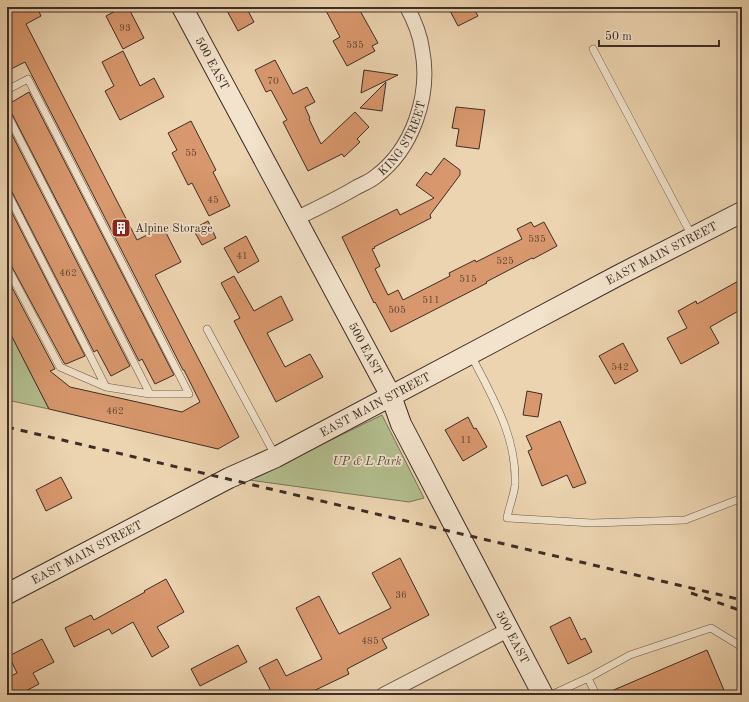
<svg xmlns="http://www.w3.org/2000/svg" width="749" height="702" viewBox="0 0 749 702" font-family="'Old Standard TT',serif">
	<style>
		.green { fill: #b3be8f; stroke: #78765a }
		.building { fill: #d8976c; stroke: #3e2d26 }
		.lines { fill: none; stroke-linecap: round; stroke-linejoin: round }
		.lane-casing { stroke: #6a5748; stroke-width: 8 }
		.street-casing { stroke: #6a5748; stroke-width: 16 }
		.secondary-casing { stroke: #3e2d26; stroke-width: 22 }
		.lane { stroke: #f3e3cc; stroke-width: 7 }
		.street { stroke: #f3e3cc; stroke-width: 14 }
		.secondary { stroke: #f3e3cc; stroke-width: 20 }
		.rail { stroke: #3e2d26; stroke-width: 3; stroke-dasharray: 7 7; stroke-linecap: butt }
		.labels { text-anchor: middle; stroke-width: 3.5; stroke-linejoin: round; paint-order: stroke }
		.number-label { font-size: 10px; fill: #644838 }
		.street-label { font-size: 12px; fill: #3e2d26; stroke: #f3e3cc }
		.poi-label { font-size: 12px; fill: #3e2d26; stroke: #f3e3cc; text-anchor: start }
		.park-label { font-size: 12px; font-style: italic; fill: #554a3b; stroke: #f3e3cc }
	</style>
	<rect width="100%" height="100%" fill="#ecd4b0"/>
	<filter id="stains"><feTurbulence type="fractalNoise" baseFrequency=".005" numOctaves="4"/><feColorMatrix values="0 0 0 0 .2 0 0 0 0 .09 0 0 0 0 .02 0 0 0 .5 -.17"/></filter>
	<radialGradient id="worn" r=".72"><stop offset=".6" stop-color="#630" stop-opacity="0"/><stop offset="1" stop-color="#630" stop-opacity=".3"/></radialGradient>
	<path class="green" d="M7,327L49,409L7,400Z
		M382,415L424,498L409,502L249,480Z"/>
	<path class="building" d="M7,7H37L41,16L26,24L137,240L163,227L181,262L155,275L239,437L218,449L49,409L7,327V278L55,369L50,371L70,387L182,412L200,402L184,370H183L25,62L7,71Z
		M123,7H128L144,38L123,49L106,16Z
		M225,7H246L254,22L238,31Z
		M324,7H358L378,43L372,46L375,51L347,66L333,41L340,37Z
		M448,7H473L478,16L458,26Z
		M123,51L140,86L154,78L164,97L120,120L105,91L114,86L102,62Z
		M275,60L293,94L307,87L315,102L305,107L310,118L309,119L321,144L355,112L369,127L357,139L360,142L344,157L342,154L308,171L283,122L287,120L271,90L266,92L255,70Z
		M364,70L398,75L361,93Z
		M386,82L382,111L360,108Z
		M29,92L174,375L155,384L142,359L139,361L11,112L7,109V105Z
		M456,107L485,110L479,149L456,146L459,129L452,128Z
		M191,121L216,170L213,172L230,206L209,216L192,183L188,185L172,153L177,150L168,133Z
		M7,125L130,366L111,376L97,350L94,352L11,190L7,187Z
		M444,158L460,170V175L430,215L431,218L374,247L375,248L372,249L380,266L375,269L388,295L398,290L403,300L450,276L449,273L475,260L476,262L522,239L517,229L531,222L534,227L544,222L557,246L533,259L532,258L486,282L487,283L391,332L375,302L374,303L342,237L397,209L400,215L434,198L416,185L426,172L431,175Z
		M7,203L85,356L66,364L64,363L11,265L7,262Z
		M208,221L216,238L202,245L193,229Z
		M246,236L259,261L238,273L224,248Z
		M234,276L254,311L281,296L293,320L267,333L285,367L310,354L323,377L276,402L234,321L240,318L221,283Z
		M742,279V309L710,327L719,343L681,364L667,338L687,328L678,311L696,301L697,304Z
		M623,343L638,371L615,384L599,356Z
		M527,391L542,394L538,417L523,415Z
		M468,417L474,429L476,428L487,447L463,461L445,430Z
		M560,421L586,483L573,488L567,475L542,486L528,451L532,449L526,436Z
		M61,477L72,498L46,511L36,490Z
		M400,558L429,615L382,639L387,648L347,669L349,674L305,695H273L259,668L277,659L286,676L322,659L296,608L319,596L339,634L391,608L372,573Z
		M166,579L184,612L157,627L169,647L152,657L133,622L112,634L109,629L74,647L65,628L91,615L94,620L145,592L144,591Z
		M570,617L581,640L585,638L592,652L568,664L550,627Z
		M42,639L54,662L33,673L39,684L18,695H11L7,687V678L17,673L9,656Z
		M238,645L247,662L200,686L191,669Z
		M707,650L726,695H602Z"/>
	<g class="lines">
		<g class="lane-casing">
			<path id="lane" d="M593,49L692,236
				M7,90L28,79L189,394H150
				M7,114L150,394L106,387
				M7,192L106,387L60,367L7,267
				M207,329L276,457
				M471,355C492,397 517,436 515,485C514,495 509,507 507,518L592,523L685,520L742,498
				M588,678L630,655L711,628L742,647
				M551,695L588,678L596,695"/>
		</g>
		<g class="street-casing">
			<g id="street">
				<path id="s1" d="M295,219C316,209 337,199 357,187C363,184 370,181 375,177C413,149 431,95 422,49C420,34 414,20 407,7"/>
				<path d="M383,695L508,630"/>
			</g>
		</g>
		<g class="secondary-casing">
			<g id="secondary">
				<path id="s2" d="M182,7L391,396L401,424L543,695"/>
				<path id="s3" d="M7,594L229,478L276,457L619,275L742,212"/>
			</g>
		</g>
		<use href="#lane" class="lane"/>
		<use href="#street" class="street"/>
		<use href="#secondary" class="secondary"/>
		<path class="rail" d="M7,427L742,600
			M691,593L742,611"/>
	</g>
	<defs>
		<g id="building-square" transform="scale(1)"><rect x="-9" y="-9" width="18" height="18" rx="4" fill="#8f2418" stroke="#f3e3cc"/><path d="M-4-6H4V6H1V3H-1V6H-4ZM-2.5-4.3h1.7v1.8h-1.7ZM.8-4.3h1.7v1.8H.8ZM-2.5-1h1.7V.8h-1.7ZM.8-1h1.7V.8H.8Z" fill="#fff"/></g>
	</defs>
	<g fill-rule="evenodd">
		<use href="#building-square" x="121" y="228"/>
	</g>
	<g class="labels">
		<g class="number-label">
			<text x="125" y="31">93</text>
			<text x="355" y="48">535</text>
			<text x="273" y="84">70</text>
			<text x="191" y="156">55</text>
			<text x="213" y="203">45</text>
			<text x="537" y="242">535</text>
			<text x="242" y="259">41</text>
			<text x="505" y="264">525</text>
			<text x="68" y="276">462</text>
			<text x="468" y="282">515</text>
			<text x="431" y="303">511</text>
			<text x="397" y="313">505</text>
			<text x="620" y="370">542</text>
			<text x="115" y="414">462</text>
			<text x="466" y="443">11</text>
			<text x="401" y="598">36</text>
			<text x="370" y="644">485</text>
		</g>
		<g class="street-label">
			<text dy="4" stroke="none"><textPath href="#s2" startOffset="64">500 EAST</textPath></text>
			<text dy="4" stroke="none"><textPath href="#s1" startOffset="139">KING STREET</textPath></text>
			<text dy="4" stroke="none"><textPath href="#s3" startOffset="738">EAST MAIN STREET</textPath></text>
			<text dy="4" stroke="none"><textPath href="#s2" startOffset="388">500 EAST</textPath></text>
			<text dy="4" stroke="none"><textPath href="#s3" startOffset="414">EAST MAIN STREET</textPath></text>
			<text dy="4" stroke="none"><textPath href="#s3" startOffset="90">EAST MAIN STREET</textPath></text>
			<text dy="4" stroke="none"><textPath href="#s2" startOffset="712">500 EAST</textPath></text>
		</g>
		<g class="poi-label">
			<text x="135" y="232">Alpine Storage</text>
		</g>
		<g class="park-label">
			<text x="367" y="465">UP &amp; L Park</text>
		</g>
	</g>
	<rect width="749" height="702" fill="none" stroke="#ecd4b0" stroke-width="24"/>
	<rect x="8" y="8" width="733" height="686" fill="none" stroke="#3e2d26" stroke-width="2"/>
	<rect x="12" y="12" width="725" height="678" fill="none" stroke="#3e2d26"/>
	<path d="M599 40v6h120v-6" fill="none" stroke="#3e2d26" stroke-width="2"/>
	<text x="605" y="40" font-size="12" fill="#3e2d26" stroke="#f3e3cc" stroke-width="3" paint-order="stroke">50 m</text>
	<rect width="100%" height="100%" filter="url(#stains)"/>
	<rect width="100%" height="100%" fill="url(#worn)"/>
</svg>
